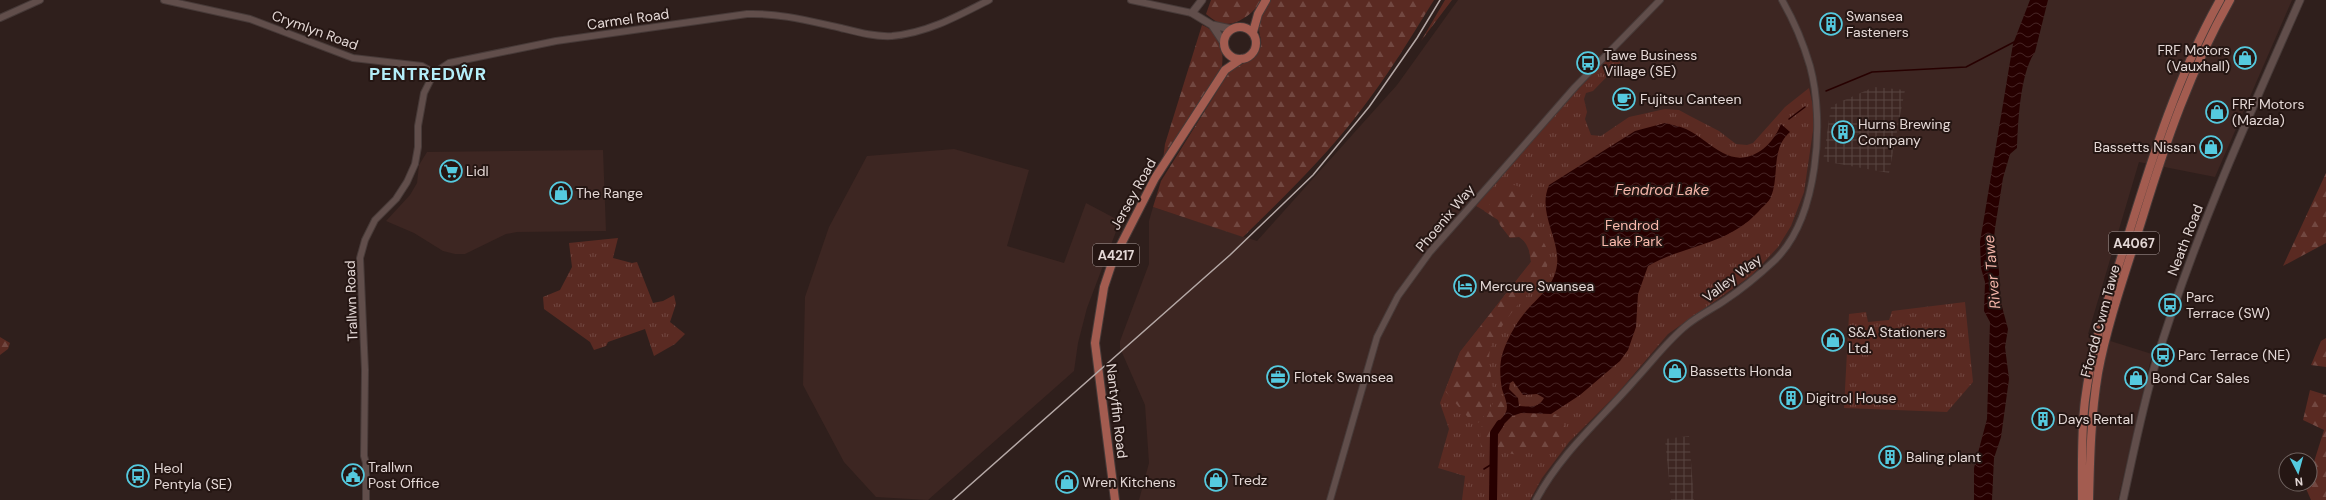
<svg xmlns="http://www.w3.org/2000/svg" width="2326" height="500" viewBox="0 0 2326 500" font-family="'DM Sans',sans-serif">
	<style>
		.built { fill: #3d2622 }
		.industrial { fill: url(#industrial-grid) }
		.grass { fill: url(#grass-tufts) }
		.forest { fill: url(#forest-firs) }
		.water { fill: url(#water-waves); fill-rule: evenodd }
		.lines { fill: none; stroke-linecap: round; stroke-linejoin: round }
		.stream { stroke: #270000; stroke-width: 1.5 }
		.river { stroke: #270000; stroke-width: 8 }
		.tertiary-casing { stroke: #473a38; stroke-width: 8 }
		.secondary-casing { stroke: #473a38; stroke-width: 9 }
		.primary-casing { stroke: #473a38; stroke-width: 10 }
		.tertiary { stroke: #614e4b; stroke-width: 6 }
		.secondary { stroke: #614e4b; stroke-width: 7 }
		.primary { stroke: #a35c50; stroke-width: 8 }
		.rail { stroke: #b5a8a6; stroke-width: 1.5 }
		.labels { text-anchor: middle; stroke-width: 4; stroke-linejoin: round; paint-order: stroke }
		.shield { fill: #251613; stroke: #ab9e9c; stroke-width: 1 }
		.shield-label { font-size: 13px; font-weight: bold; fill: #e4d8d6 }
		.poi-label { font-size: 14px; fill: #e4d8d6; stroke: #251613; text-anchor: start }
		.street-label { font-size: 14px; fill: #e4d8d6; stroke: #251613 }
		.park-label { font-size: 14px; fill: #fbbaad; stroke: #251613 }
		.water-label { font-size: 15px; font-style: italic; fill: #f4b4a8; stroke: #251613 }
		.district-label { font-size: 18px; font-weight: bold; letter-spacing: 1px; fill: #b4eef9; stroke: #251613 }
	</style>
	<defs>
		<pattern id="industrial-grid" width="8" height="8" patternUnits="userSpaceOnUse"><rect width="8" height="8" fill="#3d2622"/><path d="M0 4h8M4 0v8" fill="none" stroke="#594541"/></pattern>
		<pattern id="grass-tufts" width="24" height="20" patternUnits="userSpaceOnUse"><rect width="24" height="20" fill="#5a2a22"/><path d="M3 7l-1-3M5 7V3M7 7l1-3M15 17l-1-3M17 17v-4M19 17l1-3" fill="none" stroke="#724841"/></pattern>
		<pattern id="forest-firs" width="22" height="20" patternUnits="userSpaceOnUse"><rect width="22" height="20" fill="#5a2a22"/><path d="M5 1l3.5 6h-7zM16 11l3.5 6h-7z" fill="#724841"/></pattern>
		<pattern id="water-waves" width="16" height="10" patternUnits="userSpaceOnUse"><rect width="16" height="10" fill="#270000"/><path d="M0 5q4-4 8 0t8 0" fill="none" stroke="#462424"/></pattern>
	</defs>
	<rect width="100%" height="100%" fill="#2f1f1c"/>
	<path class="built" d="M1458,0H2292L2215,177L2139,162L2088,334L2152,354L2118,500H1139L1149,463L1145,405L1120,348V341L1149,264V221L1153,207L1257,241L1397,85Z
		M954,149L1029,170L1007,246L1064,263L1086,203L1120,221L1087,308L1078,343L1074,371L928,500L876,497L844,462L803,385L805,297L829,227L867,156Z
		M603,150L606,231L517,232L506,234L465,254H455L443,251L414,233L386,221L410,195L417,183L419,165L427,152Z"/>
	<path class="industrial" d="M1874,87L1905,90L1889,173L1823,161L1831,106Z
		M1689,436L1694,500H1671L1665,439Z"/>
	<path class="grass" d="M1614,52L1623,60L1593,91L1586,93L1584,99L1587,112L1585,119L1591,135L1601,136L1629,117L1665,109L1679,110L1690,116L1719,131L1736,144L1747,145L1753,143L1785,107L1809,88L1813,106L1814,124L1804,192L1791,226L1778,247L1752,275L1668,334L1617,394L1569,442L1542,478L1530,500H1462L1465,476L1438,468L1449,429L1440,403L1460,352L1531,262C1531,234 1498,219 1476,206L1561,107Z
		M618,238L613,258L632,263L637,262L653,303L663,301L674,295L676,304L670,322L685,334L675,344L654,356L645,329L608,342L606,346L594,350L590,342L544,309L543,297L560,290L572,267L569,243Z
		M1965,302L1973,382L1947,412L1844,408L1849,314L1866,312L1868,322L1889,320L1892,311Z"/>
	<path class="forest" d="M1211,0H1262C1254,13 1236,28 1219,23C1215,21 1210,17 1206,14Z
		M1271,0H1434C1410,39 1386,78 1358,114C1324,158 1283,198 1243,237L1153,207L1161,181L1229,72L1257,55C1265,40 1259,40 1259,27C1259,18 1267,7 1271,0Z
		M1445,0H1452L1421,41Z
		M1202,25C1220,32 1224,48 1222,66L1163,160L1165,144Z
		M2326,173V243L2283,266Z
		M1514,185L1532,191C1531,206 1534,221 1540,236C1544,244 1550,250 1548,261C1546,278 1536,286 1524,298C1515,307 1495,334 1491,346C1482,378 1508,391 1478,423L1472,422L1445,391L1460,352L1531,262L1528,244L1519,237L1510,238L1500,225L1498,220L1484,211L1504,188Z
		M0,337L10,343L8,349L0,355Z
		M2326,338V367L2311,365L2321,341Z
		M2310,390L2326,395V500H2311L2304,484H2310V468L2313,465L2324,430L2303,420Z
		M1497,395L1505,396C1508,408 1506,413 1499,422L1508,421L1512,416L1531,412L1539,414L1553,413L1557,416L1569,418L1563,424L1565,426L1564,439L1553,447L1537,448L1518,455L1481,448L1480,430Z"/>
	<path class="water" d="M2030,0H2048L2035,52C2020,73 2018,122 2017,148L2010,154L2003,178L1995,228L1994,238L1999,271L2000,299L2008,329L2005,347L2009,379L2001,437L1994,458L1992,500H1974V468L1987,419L1990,322L1984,311L1985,282L1981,268L1980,242L2013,44Z
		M1665,123C1672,125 1679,126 1686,129C1699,135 1710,146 1723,153C1748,167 1772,147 1781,124L1790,132C1770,150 1780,174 1771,197C1769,202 1762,207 1759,211C1727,246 1686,244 1648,266L1638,294L1636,327L1628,350L1620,361L1580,395L1551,414L1521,413L1512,416L1503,425L1500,424L1498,422C1501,419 1504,416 1506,412C1509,405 1504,396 1502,389C1500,378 1499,363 1503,352C1507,340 1515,325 1523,315C1536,298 1554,288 1557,265C1560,238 1537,213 1549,185L1635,131ZM1513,381L1523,395L1537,394L1544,398C1539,408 1529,407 1519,406L1518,398L1509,389L1510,383Z"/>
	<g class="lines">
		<path class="stream" d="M1826,91L1872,72L1966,67L2016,41
			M1789,119L1805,107
			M1484,469L1492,464"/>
		<path class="river" d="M1493,500L1494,433L1500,424"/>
		<g class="tertiary-casing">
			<path id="tertiary" d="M164,0L250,19L353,58L422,66L434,73
				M1131,0L1192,13
				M0,18L40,0
				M366,500V463L364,456L365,370L360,258L365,240L375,220L396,199L407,182L415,164L418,147V126L424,93L434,73L449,63L556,41L747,14C780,13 809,21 841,28C857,32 875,37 892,36C927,33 958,16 989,0
				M1330,500L1377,337L1398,296L1430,252L1491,183L1575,87L1660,0
				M1536,500C1561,453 1600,420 1634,381C1652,362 1667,341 1687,325C1698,316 1712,309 1724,301C1742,289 1759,275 1775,260C1818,218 1825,121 1810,66C1803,42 1794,21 1782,0"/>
		</g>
		<g class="secondary-casing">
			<path id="secondary" d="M1202,0L1192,13L1212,25L1231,29
				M1212,25L1224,43
				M2123,500C2133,455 2142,409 2155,365C2193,239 2247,120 2300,0"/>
		</g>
		<g class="primary-casing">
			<path id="primary" d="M1224 43a16 16 0 1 1 32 0a16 16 0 1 1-32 0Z
				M1253,32L1258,14L1266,0
				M1115,500L1095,343L1104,287L1113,260L1155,178L1225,70L1241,59
				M2082,500C2082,467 2081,433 2085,400C2092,344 2111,290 2128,236C2153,155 2178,75 2220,0
				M2089,500C2090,457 2091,415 2098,373C2108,320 2127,268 2143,216C2166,141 2191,69 2230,0"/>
		</g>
		<use href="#tertiary" class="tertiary"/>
		<use href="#secondary" class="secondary"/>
		<use href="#primary" class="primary"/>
		<path class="rail" d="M953,500L1230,255L1313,175L1369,107L1417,38L1440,0"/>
	</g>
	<defs>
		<g id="building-ring" transform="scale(1.15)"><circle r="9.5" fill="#251613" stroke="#55cadf" stroke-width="1.5"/><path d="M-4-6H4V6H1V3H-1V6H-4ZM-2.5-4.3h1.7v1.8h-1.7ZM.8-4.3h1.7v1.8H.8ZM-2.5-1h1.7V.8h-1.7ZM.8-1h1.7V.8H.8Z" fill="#55cadf"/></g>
		<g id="shop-ring" transform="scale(1.15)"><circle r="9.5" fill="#251613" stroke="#55cadf" stroke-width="1.5"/><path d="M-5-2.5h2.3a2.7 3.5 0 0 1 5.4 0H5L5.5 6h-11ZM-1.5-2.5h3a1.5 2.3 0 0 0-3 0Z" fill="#55cadf"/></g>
		<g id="bus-ring" transform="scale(1.15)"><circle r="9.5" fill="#251613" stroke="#55cadf" stroke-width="1.5"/><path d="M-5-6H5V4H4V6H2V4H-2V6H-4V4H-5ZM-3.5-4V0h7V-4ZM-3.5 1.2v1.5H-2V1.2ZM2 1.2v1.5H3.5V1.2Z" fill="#55cadf"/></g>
		<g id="cafe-ring" transform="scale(1.15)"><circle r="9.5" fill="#251613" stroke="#55cadf" stroke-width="1.5"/><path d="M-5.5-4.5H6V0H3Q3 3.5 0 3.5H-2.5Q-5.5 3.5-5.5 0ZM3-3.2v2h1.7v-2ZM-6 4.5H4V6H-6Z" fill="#55cadf"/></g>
		<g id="supermarket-ring" transform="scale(1.15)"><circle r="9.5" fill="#251613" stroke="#55cadf" stroke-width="1.5"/><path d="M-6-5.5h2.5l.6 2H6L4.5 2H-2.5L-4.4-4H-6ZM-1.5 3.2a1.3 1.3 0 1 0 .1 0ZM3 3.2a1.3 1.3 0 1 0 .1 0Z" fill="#55cadf"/></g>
		<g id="hotel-ring" transform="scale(1.15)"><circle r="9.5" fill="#251613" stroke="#55cadf" stroke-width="1.5"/><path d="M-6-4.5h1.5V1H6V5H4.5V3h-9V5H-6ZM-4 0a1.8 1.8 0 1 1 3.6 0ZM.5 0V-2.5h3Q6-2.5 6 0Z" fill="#55cadf"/></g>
		<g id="office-ring" transform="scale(1.15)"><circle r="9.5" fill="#251613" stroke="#55cadf" stroke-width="1.5"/><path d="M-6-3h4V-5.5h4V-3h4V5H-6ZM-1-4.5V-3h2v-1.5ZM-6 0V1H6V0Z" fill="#55cadf"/></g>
		<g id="civic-ring" transform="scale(1.15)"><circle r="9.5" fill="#251613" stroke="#55cadf" stroke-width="1.5"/><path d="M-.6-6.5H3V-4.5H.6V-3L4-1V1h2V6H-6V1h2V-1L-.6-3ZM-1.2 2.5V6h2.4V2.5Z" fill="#55cadf"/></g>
	</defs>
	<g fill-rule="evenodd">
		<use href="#building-ring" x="1831" y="24"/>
		<use href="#shop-ring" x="2245" y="58"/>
		<use href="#bus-ring" x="1588" y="63"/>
		<use href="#cafe-ring" x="1624" y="99"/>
		<use href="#shop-ring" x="2217" y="112"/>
		<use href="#building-ring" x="1843" y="132"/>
		<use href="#shop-ring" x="2211" y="147"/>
		<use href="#supermarket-ring" x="451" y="171"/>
		<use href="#shop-ring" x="561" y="193"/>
		<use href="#hotel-ring" x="1465" y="286"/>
		<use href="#bus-ring" x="2170" y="305"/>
		<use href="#shop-ring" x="1833" y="340"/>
		<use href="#bus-ring" x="2163" y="355"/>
		<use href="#shop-ring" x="1675" y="371"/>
		<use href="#office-ring" x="1278" y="377"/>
		<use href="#shop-ring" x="2136" y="378"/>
		<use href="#building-ring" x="1791" y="398"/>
		<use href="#building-ring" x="2043" y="419"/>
		<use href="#building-ring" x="1890" y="457"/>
		<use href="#civic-ring" x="353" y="475"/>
		<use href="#bus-ring" x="138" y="476"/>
		<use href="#shop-ring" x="1216" y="480"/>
		<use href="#shop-ring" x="1067" y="482"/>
	</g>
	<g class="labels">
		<g class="shield">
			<rect x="2109" y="232" width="50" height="22" rx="3"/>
			<rect x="1093" y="244" width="46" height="22" rx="3"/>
		</g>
		<g class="shield-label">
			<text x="2134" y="248">A4067</text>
			<text x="1116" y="260">A4217</text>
		</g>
		<g class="poi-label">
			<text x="1846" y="21">Swansea<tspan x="1846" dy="16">Fasteners</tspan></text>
			<text x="2230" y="55" text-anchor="end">FRF Motors<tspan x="2230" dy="16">(Vauxhall)</tspan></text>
			<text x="1604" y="60">Tawe Business<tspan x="1604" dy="16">Village (SE)</tspan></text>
			<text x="1640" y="104">Fujitsu Canteen</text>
			<text x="2232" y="109">FRF Motors<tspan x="2232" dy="16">(Mazda)</tspan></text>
			<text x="1858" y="129">Hurns Brewing<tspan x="1858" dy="16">Company</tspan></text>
			<text x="2196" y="152" text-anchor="end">Bassetts Nissan</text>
			<text x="466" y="176">Lidl</text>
			<text x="576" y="198">The Range</text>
			<text x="1480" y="291">Mercure Swansea</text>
			<text x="2186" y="302">Parc<tspan x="2186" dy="16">Terrace (SW)</tspan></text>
			<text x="1848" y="337">S&amp;A Stationers<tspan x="1848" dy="16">Ltd.</tspan></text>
			<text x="2178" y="360">Parc Terrace (NE)</text>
			<text x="1690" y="376">Bassetts Honda</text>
			<text x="1294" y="382">Flotek Swansea</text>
			<text x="2152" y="383">Bond Car Sales</text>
			<text x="1806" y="403">Digitrol House</text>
			<text x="2058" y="424">Days Rental</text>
			<text x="1906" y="462">Baling plant</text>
			<text x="368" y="472">Trallwn<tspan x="368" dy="16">Post Office</tspan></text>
			<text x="154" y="473">Heol<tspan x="154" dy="16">Pentyla (SE)</tspan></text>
			<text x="1232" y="485">Tredz</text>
			<text x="1082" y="487">Wren Kitchens</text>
		</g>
		<g class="street-label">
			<text transform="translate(628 19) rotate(-8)" y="5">Carmel Road</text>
			<text transform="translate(315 30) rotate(20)" y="5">Crymlyn Road</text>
			<text transform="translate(1133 194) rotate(-61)" y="5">Jersey Road</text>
			<text transform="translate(1445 218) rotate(-50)" y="5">Phoenix Way</text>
			<text transform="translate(2185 240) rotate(-69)" y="5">Neath Road</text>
			<text transform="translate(1732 278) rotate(-37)" y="5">Valley Way</text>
			<text transform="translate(351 301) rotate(-92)" y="5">Trallwn Road</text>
			<text transform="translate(2100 321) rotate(-75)" y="5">Ffordd Cwm Tawe</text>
			<text transform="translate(1117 411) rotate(83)" y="5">Nantyffin Road</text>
		</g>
		<g class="park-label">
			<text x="1632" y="230">Fendrod<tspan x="1632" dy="16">Lake Park</tspan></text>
		</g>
		<g class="water-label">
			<text x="1662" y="195">Fendrod Lake</text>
			<text transform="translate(1992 272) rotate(-95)" y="5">River Tawe</text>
		</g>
		<g class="district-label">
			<text x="428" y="80">PENTREDŴR</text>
		</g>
	</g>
	<g transform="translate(2298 472) rotate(174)"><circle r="19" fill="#251613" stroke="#716461"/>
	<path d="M0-3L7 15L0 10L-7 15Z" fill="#55cadf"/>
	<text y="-6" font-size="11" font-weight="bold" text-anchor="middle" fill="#e4d8d6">N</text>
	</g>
</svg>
